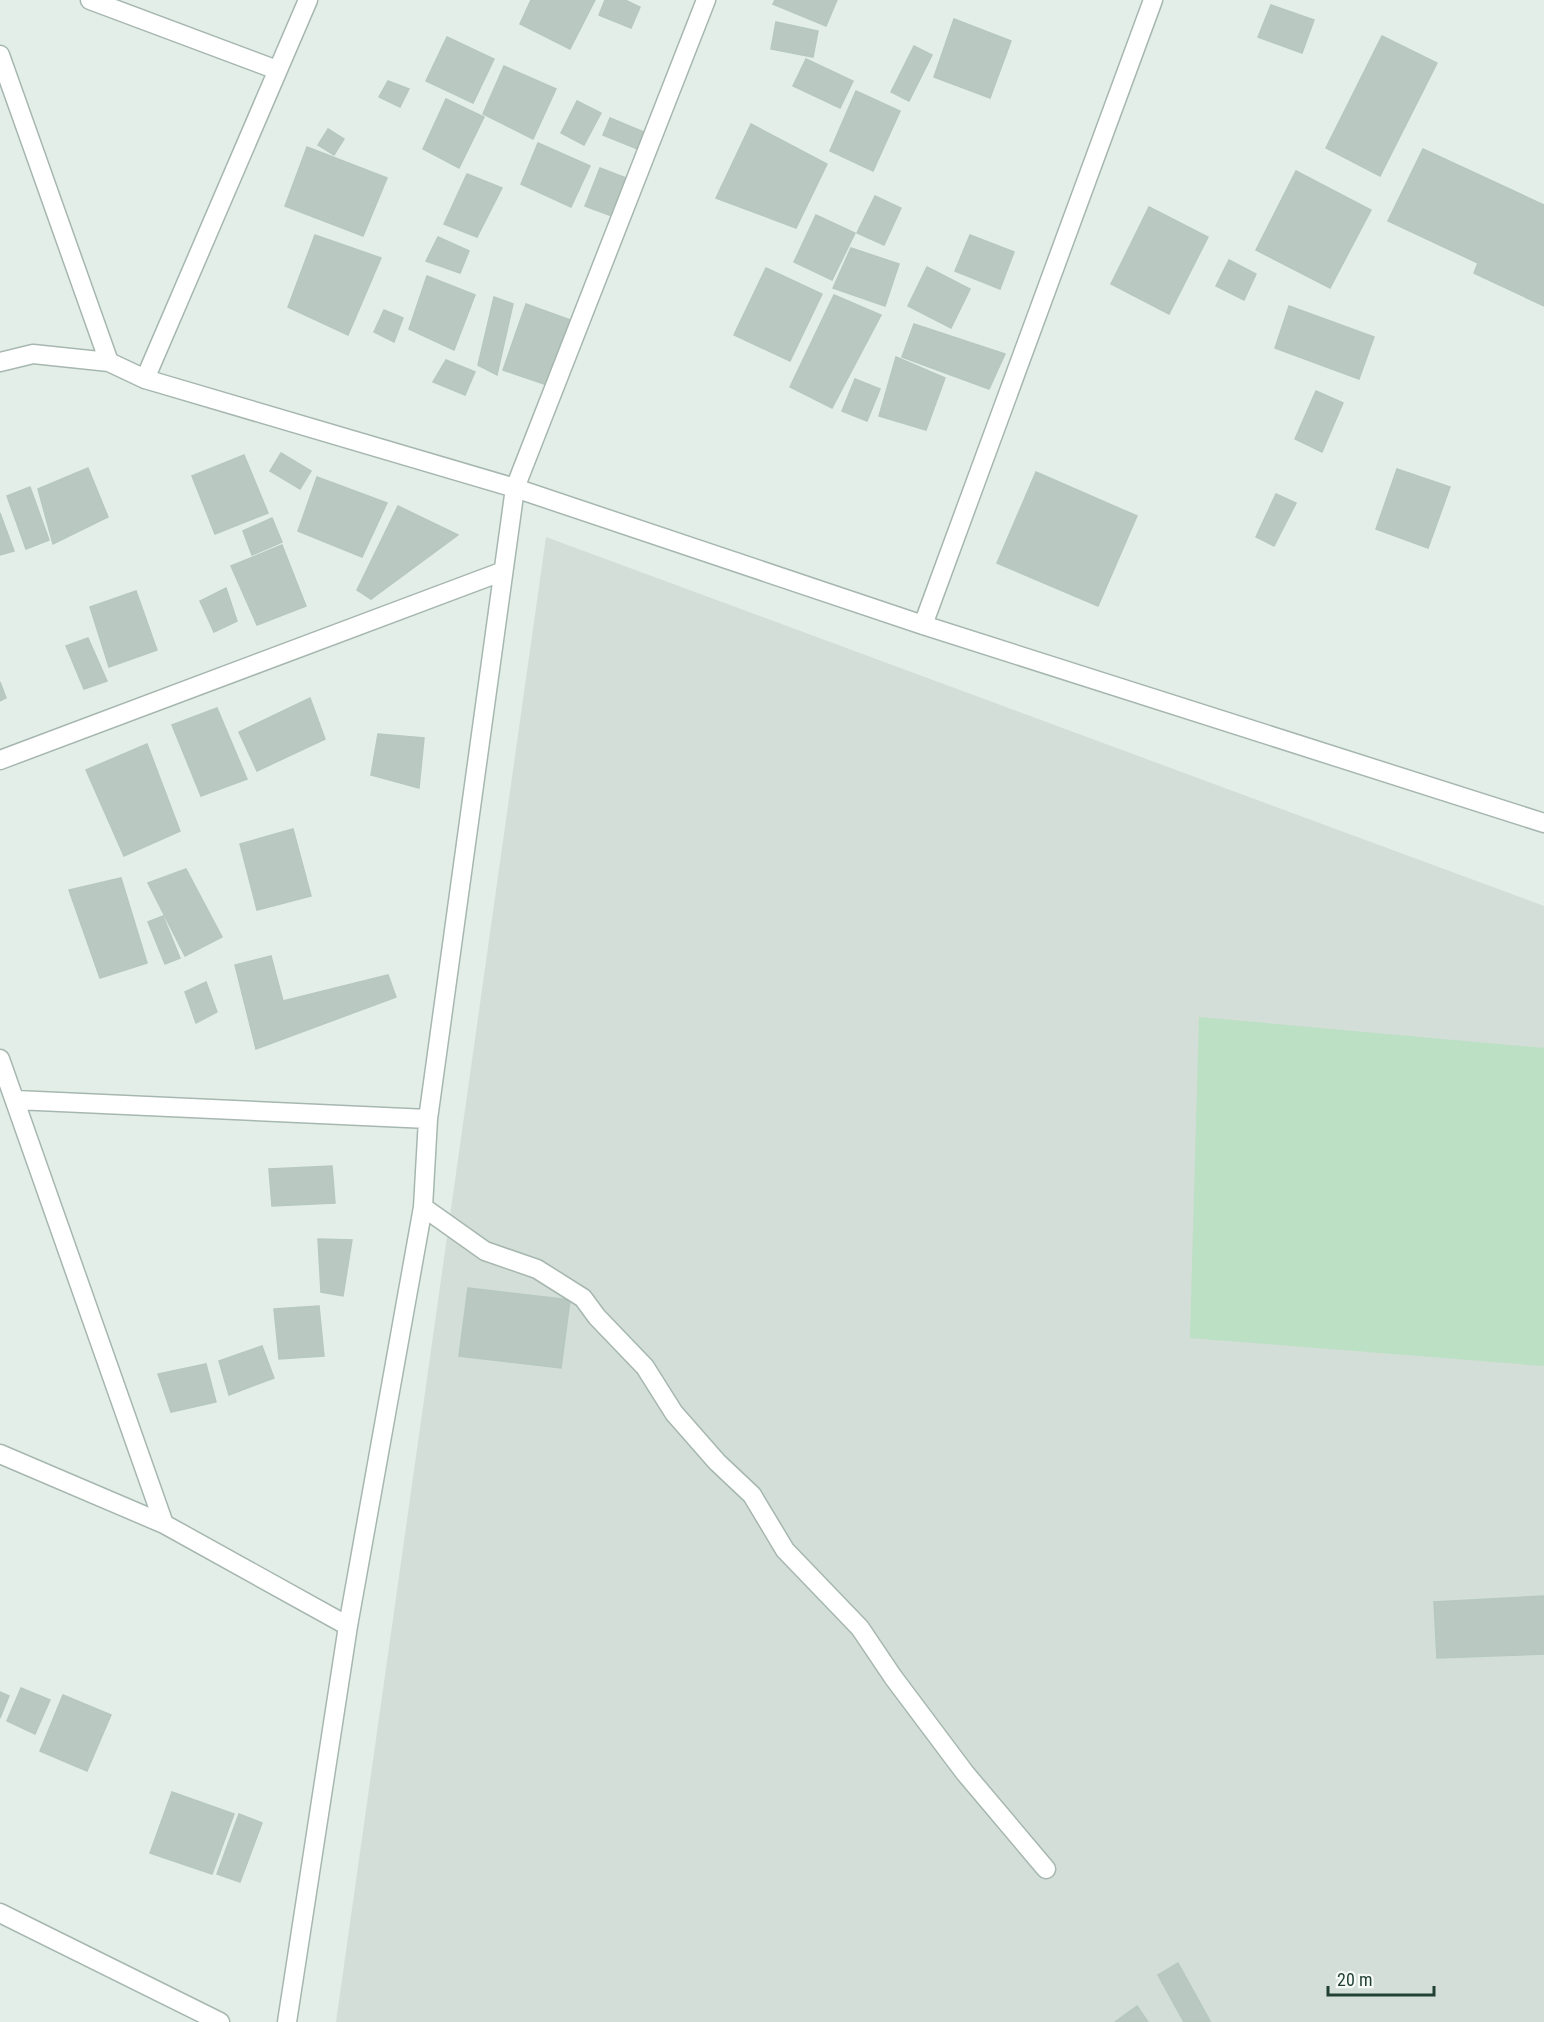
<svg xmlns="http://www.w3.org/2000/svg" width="1544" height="2022" viewBox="0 0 1544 2022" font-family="'Roboto Condensed',sans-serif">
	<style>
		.built { fill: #d2ded7 }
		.green { fill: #bce0c3 }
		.building { fill: #b9c9c1; stroke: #b6c8bf; stroke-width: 1.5 }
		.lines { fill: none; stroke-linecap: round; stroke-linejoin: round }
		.minor-casing { stroke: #a6b7b0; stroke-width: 21 }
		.minor { stroke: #fff; stroke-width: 18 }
	</style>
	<rect width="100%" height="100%" fill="#e4eee9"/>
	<path class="built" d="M546,537L1544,906V2022H336Z"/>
	<path class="green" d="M1199,1017L1544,1048V1366L1190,1338Z"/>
	<path class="building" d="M531,0H595L570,49L520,24Z
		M605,0H625L640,7L631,28L599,15Z
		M775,0H837L826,26L773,4Z
		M1271,5L1314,20L1302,53L1258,37Z
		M954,19L1011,41L990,98L934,77Z
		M776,22L818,31L813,57L771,49Z
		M1382,36L1437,63L1380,176L1326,148Z
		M447,37L494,59L473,103L426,81Z
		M914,46L932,55L909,101L891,92Z
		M806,59L853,81L840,108L793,86Z
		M504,66L556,89L533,139L483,114Z
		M388,81L409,89L400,107L379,97Z
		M856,91L900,111L873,171L830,151Z
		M446,99L484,117L459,168L423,149Z
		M577,101L601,113L584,145L561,133Z
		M610,118L651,135L645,152L603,135Z
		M751,124L827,164L796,228L716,198Z
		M328,129L344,139L334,155L318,145Z
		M538,143L590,166L571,207L521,184Z
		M307,147L387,178L363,236L285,206Z
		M1423,149L1544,205V306L1474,273L1478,263L1388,221Z
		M600,168L626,178L612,216L585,206Z
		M1296,171L1371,210L1330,288L1256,250Z
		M467,174L502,188L477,237L444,224Z
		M875,196L901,208L884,245L857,233Z
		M1149,207L1208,237L1169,314L1111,284Z
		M816,215L855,233L832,280L794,262Z
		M315,235L381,258L348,335L288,307Z
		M970,235L1014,252L1000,289L955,271Z
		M438,237L469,251L460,273L426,261Z
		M851,248L899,264L885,306L833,288Z
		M1229,260L1256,274L1244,300L1216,286Z
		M927,267L970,289L951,328L908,306Z
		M766,268L822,294L790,361L734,335Z
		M427,276L475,295L454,350L409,329Z
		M834,295L881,315L832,408L790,387Z
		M494,297L513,304L497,375L478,365Z
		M526,304L573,321L550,386L503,370Z
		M1289,306L1374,337L1359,379L1275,348Z
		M384,310L403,318L394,342L374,332Z
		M914,324L1005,354L989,389L902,357Z
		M896,357L945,378L926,430L879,416Z
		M446,360L475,372L465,395L433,382Z
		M855,379L880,389L867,421L842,411Z
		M1316,391L1343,403L1322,452L1295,439Z
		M281,453L311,471L300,489L270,471Z
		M244,455L268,513L215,534L192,476Z
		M88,468L108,517L53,544L38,489Z
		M1397,469L1450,487L1428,548L1376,529Z
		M1036,472L1137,516L1098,606L997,563Z
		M317,477L387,503L362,557L298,531Z
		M30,487L49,540L26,549L7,496Z
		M1276,494L1296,503L1274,546L1256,537Z
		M398,506L458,535L371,599L357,590Z
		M0,513L14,551L0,555Z
		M272,518L282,542L252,555L243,531Z
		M282,545L306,606L257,625L231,566Z
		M226,588L237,621L214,632L200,601Z
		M136,591L157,650L109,667L90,607Z
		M88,638L107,681L84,689L66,646Z
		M0,682L6,698L0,701Z
		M310,698L325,739L257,771L239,732Z
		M217,708L247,779L201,796L172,725Z
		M378,734L424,738L419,788L371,775Z
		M147,744L180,831L124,856L86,770Z
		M293,829L311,896L257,910L240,844Z
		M186,869L222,937L185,956L148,883Z
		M121,878L147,963L100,978L69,890Z
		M163,916L180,958L165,964L148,922Z
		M271,956L283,1001L388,975L396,997L256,1049L235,965Z
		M206,982L217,1012L196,1023L185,992Z
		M332,1166L335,1203L272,1206L269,1169Z
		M318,1239L352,1240L343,1296L321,1292Z
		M468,1288L570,1300L561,1368L459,1356Z
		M319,1306L324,1356L279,1359L274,1309Z
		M262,1346L274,1378L229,1395L219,1361Z
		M206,1364L216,1402L171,1412L158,1374Z
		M1544,1596V1654L1437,1658L1434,1602Z
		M21,1688L50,1700L35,1734L7,1721Z
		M0,1692L9,1696L0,1718Z
		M63,1695L111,1715L87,1771L40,1751Z
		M172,1792L234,1814L212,1874L150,1853Z
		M239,1814L262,1823L240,1882L217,1874Z
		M1178,1963L1210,2021L1209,2022H1184L1158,1975Z
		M1137,2006L1148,2022H1115Z"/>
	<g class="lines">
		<g class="minor-casing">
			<path id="minor" d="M90,0L277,70
				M0,55L109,362
				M0,362L33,354L109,362L145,379L515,488L923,625L1544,823
				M145,379L308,0
				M923,625L1153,0
				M0,760L501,572
				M0,1059L164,1524L348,1626
				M16,1100L428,1119
				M423,1207L485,1251L537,1269L583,1298L597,1317L645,1367L674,1413L717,1462L752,1495L785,1550L860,1628L893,1677L965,1773L1046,1869
				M0,1454L164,1524
				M0,1913L220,2022
				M287,2022L348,1626L423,1207L428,1119L515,488L706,0"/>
		</g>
		<use href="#minor" class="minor"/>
	</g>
	<path d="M1328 1986v9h106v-9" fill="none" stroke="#224136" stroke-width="3"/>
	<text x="1337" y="1986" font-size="18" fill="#224136" stroke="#f5faf7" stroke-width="4.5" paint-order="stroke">20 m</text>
</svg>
